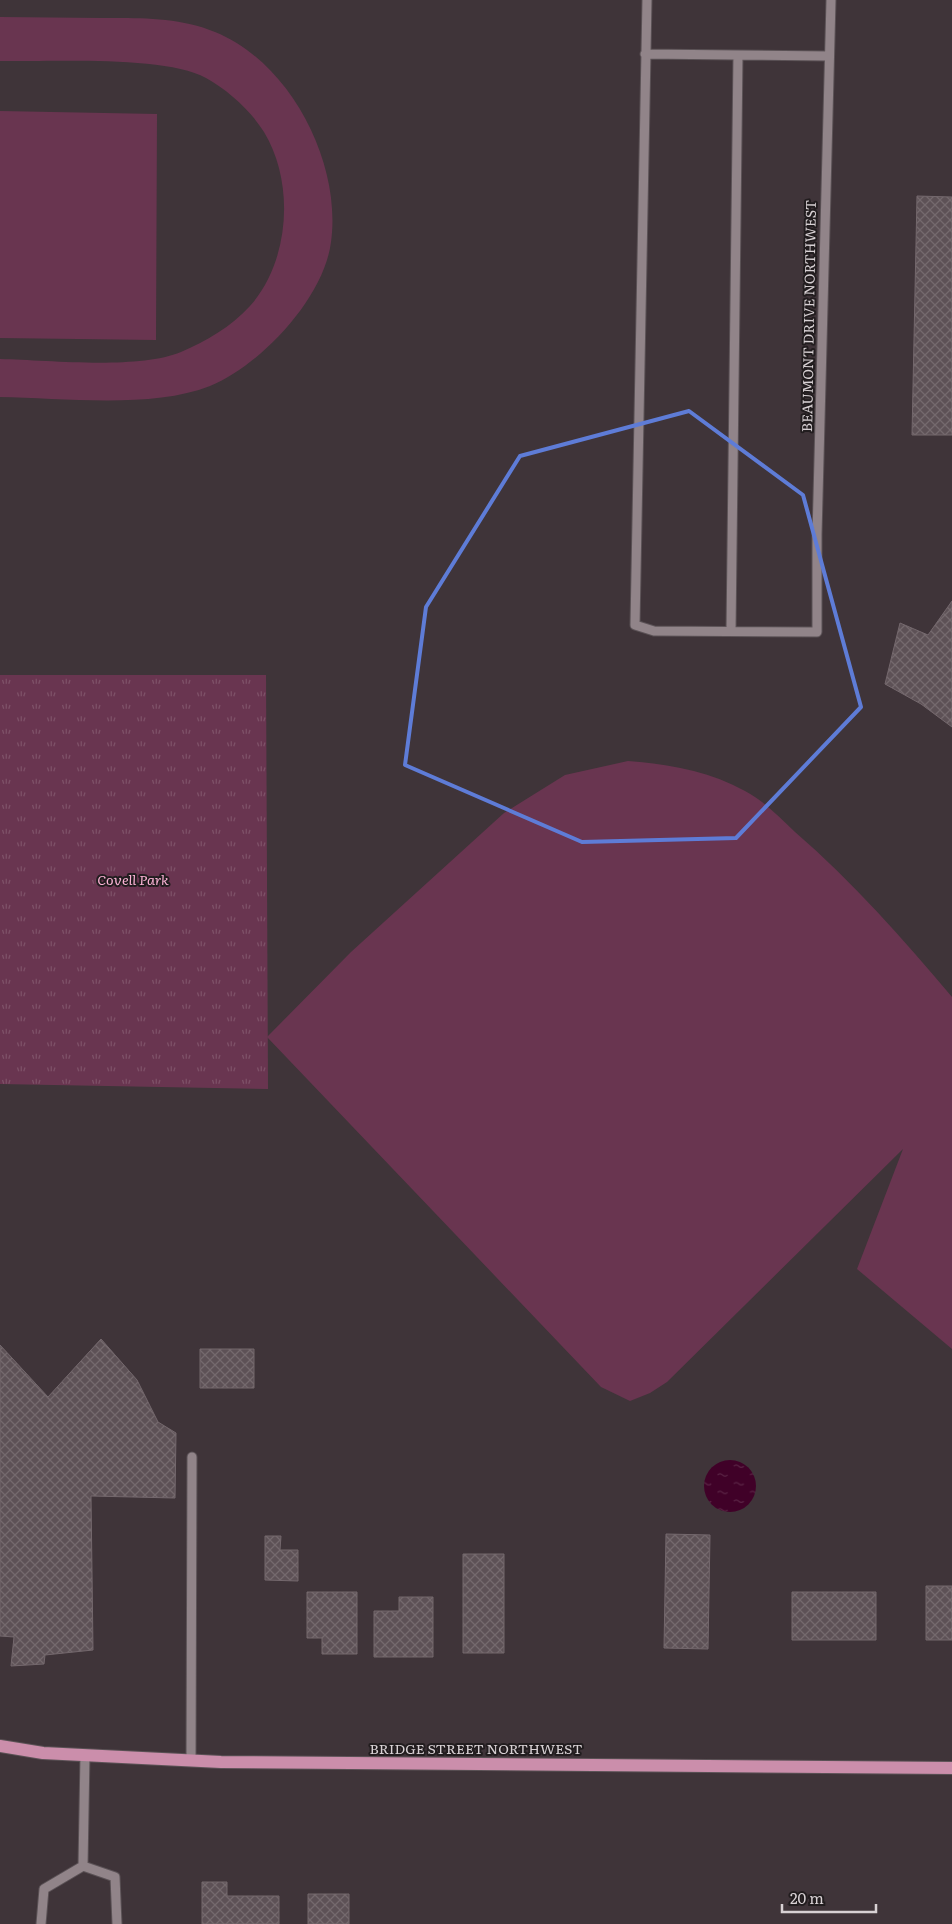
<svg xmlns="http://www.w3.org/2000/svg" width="952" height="1924" viewBox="0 0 952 1924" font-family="Literata,serif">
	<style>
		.green { fill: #693550 }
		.park { fill: url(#park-tufts) }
		.water { fill: url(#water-ripples) }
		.building { fill: url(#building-cross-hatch); stroke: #74686d }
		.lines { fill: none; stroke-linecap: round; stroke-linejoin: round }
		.minor-casing { stroke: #5b5256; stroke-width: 11 }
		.major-casing { stroke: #5b5256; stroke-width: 14 }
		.minor { stroke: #918489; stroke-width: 9 }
		.major { stroke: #cb8eab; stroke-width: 12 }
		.marked { fill: none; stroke: #5e7cd7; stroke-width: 4; stroke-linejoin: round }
		.labels { text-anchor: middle; stroke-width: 4; stroke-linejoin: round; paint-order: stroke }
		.street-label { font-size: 14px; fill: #d8d1d4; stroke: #221d1f }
		.park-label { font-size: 14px; font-style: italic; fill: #fdb4d7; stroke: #221d1f }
	</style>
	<defs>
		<pattern id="park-tufts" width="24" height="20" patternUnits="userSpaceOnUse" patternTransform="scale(1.25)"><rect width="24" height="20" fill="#693550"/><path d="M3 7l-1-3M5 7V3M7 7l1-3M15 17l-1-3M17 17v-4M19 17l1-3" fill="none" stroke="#7e5168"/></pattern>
		<pattern id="water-ripples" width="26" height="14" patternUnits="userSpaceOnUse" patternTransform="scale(1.25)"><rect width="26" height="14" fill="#400128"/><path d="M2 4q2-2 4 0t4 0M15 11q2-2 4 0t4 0" fill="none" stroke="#5b2546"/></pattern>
		<pattern id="building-cross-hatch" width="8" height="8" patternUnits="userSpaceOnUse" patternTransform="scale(1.25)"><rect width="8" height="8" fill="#5d5156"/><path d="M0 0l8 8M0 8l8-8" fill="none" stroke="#74696d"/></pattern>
	</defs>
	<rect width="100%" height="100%" fill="#3f3439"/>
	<path class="green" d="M0,17C34,17 68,18 102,18C139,18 179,17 215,32C290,62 342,163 331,242C324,298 261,365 210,386C152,409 63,398 0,397V359C48,360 138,370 181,352C206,341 231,327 250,306C290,261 295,183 264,132C251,111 228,90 206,78C165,55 50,62 0,61Z
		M0,111L157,114L156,340L0,338Z
		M628,761C668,764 709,771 745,791C763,800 780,818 795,832C853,882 903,939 952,997V1349L857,1269L903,1149L667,1382L650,1393L630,1401L601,1387L267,1037L351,952L504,813L565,775Z"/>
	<path class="park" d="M0,675H266L268,1089L0,1084Z"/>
	<path class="water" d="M704 1486a26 26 0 1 1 52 0a26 26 0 1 1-52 0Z"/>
	<path class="building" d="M917,196L952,197V435H912Z
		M952,601V727L921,704L885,684L900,623L928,635Z
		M101,1339L137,1380L158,1422L176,1433L175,1498L91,1496L93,1650L45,1655L44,1664L11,1666L14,1637L0,1636V1345L48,1397Z
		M200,1349H254V1388H200Z
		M666,1534L710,1535L708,1649L664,1648Z
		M265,1536H281L280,1550H298V1581L265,1580Z
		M463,1554H504V1653H463Z
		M926,1586H952V1640H926Z
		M307,1592H357V1654H322V1638H307Z
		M792,1592H876V1640H792Z
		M399,1597H433V1657H374V1611H399Z
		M202,1882H227V1896H279V1924H202Z
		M308,1894H349V1924H308Z"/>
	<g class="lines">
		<g class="minor-casing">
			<path id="minor" d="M647,0L635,625L654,631L817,632V535L831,0
				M645,54L738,55L731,631
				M738,55L828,56
				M191,1760L192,1457
				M83,1866L115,1877L117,1924
				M41,1924L44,1889L83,1866L85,1755"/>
		</g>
		<g class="major-casing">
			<path id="major" d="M0,1746L43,1753L221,1762L952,1768"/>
		</g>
		<use href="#minor" class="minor"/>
		<use href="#major" class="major"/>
	</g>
	<path class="marked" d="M689,411L803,495L861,707L736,838L582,842L405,765L426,607L520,456Z"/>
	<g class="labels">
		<g class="street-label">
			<text transform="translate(809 316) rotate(-89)" y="5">BEAUMONT DRIVE NORTHWEST</text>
			<text x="476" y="1754">BRIDGE STREET NORTHWEST</text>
		</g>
		<g class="park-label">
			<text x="133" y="885">Covell Park</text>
		</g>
	</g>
	<path d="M782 1904v8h94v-8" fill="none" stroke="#d8d1d4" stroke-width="2.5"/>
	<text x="790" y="1904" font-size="15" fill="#d8d1d4" stroke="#221d1f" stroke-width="4" paint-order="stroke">20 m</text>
</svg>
